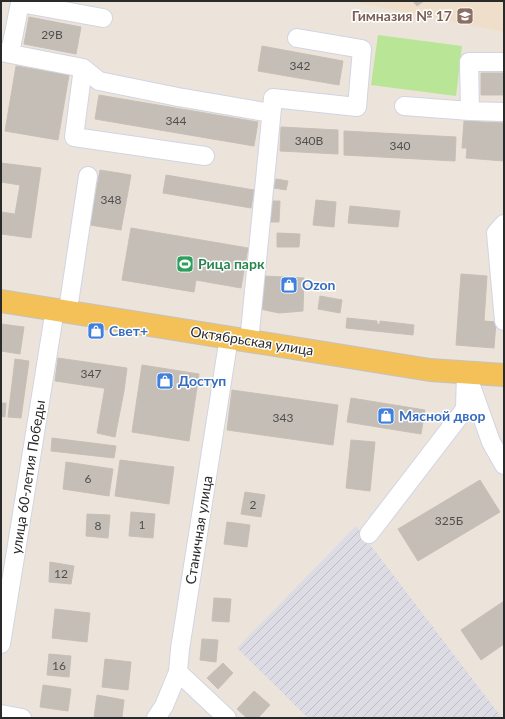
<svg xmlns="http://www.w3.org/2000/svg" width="505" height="719" viewBox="0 0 505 719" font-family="Lato,sans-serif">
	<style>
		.industrial { fill: url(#industrial-furrows) }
		.education { fill: #efdfca }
		.park { fill: #b8e596 }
		.building { fill: #c4beb7; stroke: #c8bfb5 }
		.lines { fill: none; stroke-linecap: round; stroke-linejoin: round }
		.minor-casing { stroke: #d0d5e3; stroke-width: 20 }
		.major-casing { stroke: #c3c3c3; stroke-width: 24 }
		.minor { stroke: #fff; stroke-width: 18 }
		.major { stroke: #f4c158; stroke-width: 22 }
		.labels { text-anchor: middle; stroke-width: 3; stroke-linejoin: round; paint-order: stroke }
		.number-label { font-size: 12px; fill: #504f4d }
		.education-label { font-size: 14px; font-weight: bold; fill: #785e54; stroke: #fff; text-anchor: end }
		.leisure-label { font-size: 14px; font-weight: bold; fill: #27864d; stroke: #fff; text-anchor: start }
		.shop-label { font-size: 14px; font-weight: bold; fill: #366cbe; stroke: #fff; text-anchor: start }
		.street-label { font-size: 14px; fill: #2a2a2a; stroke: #fff }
	</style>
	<defs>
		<pattern id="industrial-furrows" width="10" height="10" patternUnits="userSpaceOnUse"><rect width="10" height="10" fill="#dddce4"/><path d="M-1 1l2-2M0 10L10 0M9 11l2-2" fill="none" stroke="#bebdc4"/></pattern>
	</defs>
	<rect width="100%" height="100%" fill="#ece3db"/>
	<path class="industrial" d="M356,526L502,718H308L237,648Z"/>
	<path class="education" d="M347,1H504V32L348,1Z"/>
	<path class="park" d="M378,35L462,46L456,96L371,85Z"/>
	<path class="building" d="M413,1H424L417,6Z
		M29,17L81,27L76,54L24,44Z
		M262,46L343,61L339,85L258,71Z
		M16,66L69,75L58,140L5,131Z
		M481,73H504V95H481Z
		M99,95L258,122L254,146L95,119Z
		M464,121L504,123V161L466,158L467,148H462Z
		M281,127L338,130V154L280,151Z
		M344,131L456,137L455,161L344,155Z
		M1,163L41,168L31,238L1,234V212L15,214L20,185L1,182Z
		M100,170L131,175L121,230L90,225Z
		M166,175L254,190L251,208L163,193Z
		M276,179L288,181L286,190L274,188Z
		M316,200L336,202L334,227L313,225Z
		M270,201H280L279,222H268Z
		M350,206L400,211L398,227L348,223Z
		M131,228L248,248L241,288L196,280L194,292L122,280Z
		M277,233L300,234L299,247H277Z
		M461,274L487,276L484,321L496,322L494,348L456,345Z
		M264,276L304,278L303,311L279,313L260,309Z
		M320,296L342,300L340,313L318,309Z
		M347,318L377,321V324H380V321L414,325L413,335L346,328Z
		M1,324L24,327L20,354L1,351Z
		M58,358L127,368L124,391L55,381Z
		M15,359L29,361L21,418L8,417Z
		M142,365L199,374L189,441L132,432Z
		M105,387L124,391L115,437L97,433Z
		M232,390L338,405L333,445L227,430Z
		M351,398L425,410L421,434L347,422Z
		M1,403H6L5,417L1,416Z
		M52,438L116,446L114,458L51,451Z
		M351,440L375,442L370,491L346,488Z
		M120,460L174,467L169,504L115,496Z
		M66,462L113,469L109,496L63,489Z
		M480,480L500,512L418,561L398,529Z
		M245,492L265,495L261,517L241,514Z
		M131,512L155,514L153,538L129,536Z
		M87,514L110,515L108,538L86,536Z
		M227,522L250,525L247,547L224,544Z
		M50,562L74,566L71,584L49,582Z
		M214,598L231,599L229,622L212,621Z
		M504,601V644L481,660L461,630Z
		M55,609L90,613L87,642L52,638Z
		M202,639L218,640L216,662L200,660Z
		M49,654L71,656L69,677L47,675Z
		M105,659L131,662L128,690L102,687Z
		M223,663L233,673L218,689L207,678Z
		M43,685L71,689L68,711L40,707Z
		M254,691L270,705L258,718H247L237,709Z
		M97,695L124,700L122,718H94Z"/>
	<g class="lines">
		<g class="minor-casing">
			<path id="minor" d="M1,52L83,68L74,137L205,156
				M10,53L20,3L103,18
				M83,68L99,81L178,97L271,113
				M404,106L470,111L504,112
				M470,111L469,62H504
				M504,224L496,233L504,321
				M69,303L88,176
				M250,332L273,98L357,107L362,49L297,38
				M470,383L491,442L504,465
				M369,534L465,409L466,372
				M1,644L55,309
				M178,672L227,718
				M1,714L22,718
				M156,718L164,706L178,672L180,649L229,337"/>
		</g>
		<g class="major-casing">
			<path id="major" d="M1,301L430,370L504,375"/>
		</g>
		<use href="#minor" class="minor"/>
		<use href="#major" class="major"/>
	</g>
	<defs>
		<g id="school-square" transform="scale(0.9)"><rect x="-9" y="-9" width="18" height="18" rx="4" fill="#8d6e63" stroke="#fff"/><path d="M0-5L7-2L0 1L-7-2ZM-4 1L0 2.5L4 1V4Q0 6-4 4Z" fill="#fff"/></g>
		<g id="stadium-square" transform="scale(0.9)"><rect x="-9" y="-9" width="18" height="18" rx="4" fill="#2e9e5b" stroke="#fff"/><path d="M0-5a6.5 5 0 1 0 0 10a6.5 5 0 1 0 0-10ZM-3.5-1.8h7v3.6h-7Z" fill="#fff"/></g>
		<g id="shop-square" transform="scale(0.9)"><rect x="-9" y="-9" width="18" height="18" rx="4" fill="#3f7fe0" stroke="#fff"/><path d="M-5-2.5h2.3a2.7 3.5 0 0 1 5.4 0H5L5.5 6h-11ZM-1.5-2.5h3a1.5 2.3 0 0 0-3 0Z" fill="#fff"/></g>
	</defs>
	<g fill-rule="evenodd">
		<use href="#school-square" x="465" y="16"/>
		<use href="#stadium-square" x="185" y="264"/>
		<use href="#shop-square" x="289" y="285"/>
		<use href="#shop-square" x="96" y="331"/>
		<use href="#shop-square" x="165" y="381"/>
		<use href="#shop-square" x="386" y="416"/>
	</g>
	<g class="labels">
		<g class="number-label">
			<text x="52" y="39">29В</text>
			<text x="300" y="70">342</text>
			<text x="176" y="125">344</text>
			<text x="309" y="145">340В</text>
			<text x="400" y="150">340</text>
			<text x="111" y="204">348</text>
			<text x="91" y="378">347</text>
			<text x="283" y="422">343</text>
			<text x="88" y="483">6</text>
			<text x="253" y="509">2</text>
			<text x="449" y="525">325Б</text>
			<text x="142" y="529">1</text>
			<text x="98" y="530">8</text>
			<text x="61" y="578">12</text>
			<text x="59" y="670">16</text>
		</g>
		<g class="education-label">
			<text x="452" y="21">Гимназия № 17</text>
		</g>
		<g class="leisure-label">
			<text x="198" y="269">Рица парк</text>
		</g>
		<g class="shop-label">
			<text x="302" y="290">Ozon</text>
			<text x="109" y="336">Свет+</text>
			<text x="178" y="386">Доступ</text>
			<text x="399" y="421">Мясной двор</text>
		</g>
		<g class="street-label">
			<text transform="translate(252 341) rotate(9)" y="5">Октябрьская улица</text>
			<text transform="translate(28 477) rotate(-81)" y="5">улица 60-летия Победы</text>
			<text transform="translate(199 530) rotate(-81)" y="5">Станичная улица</text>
		</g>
	</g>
	<rect width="505" height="719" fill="none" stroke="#2a2a2a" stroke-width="4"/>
</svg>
